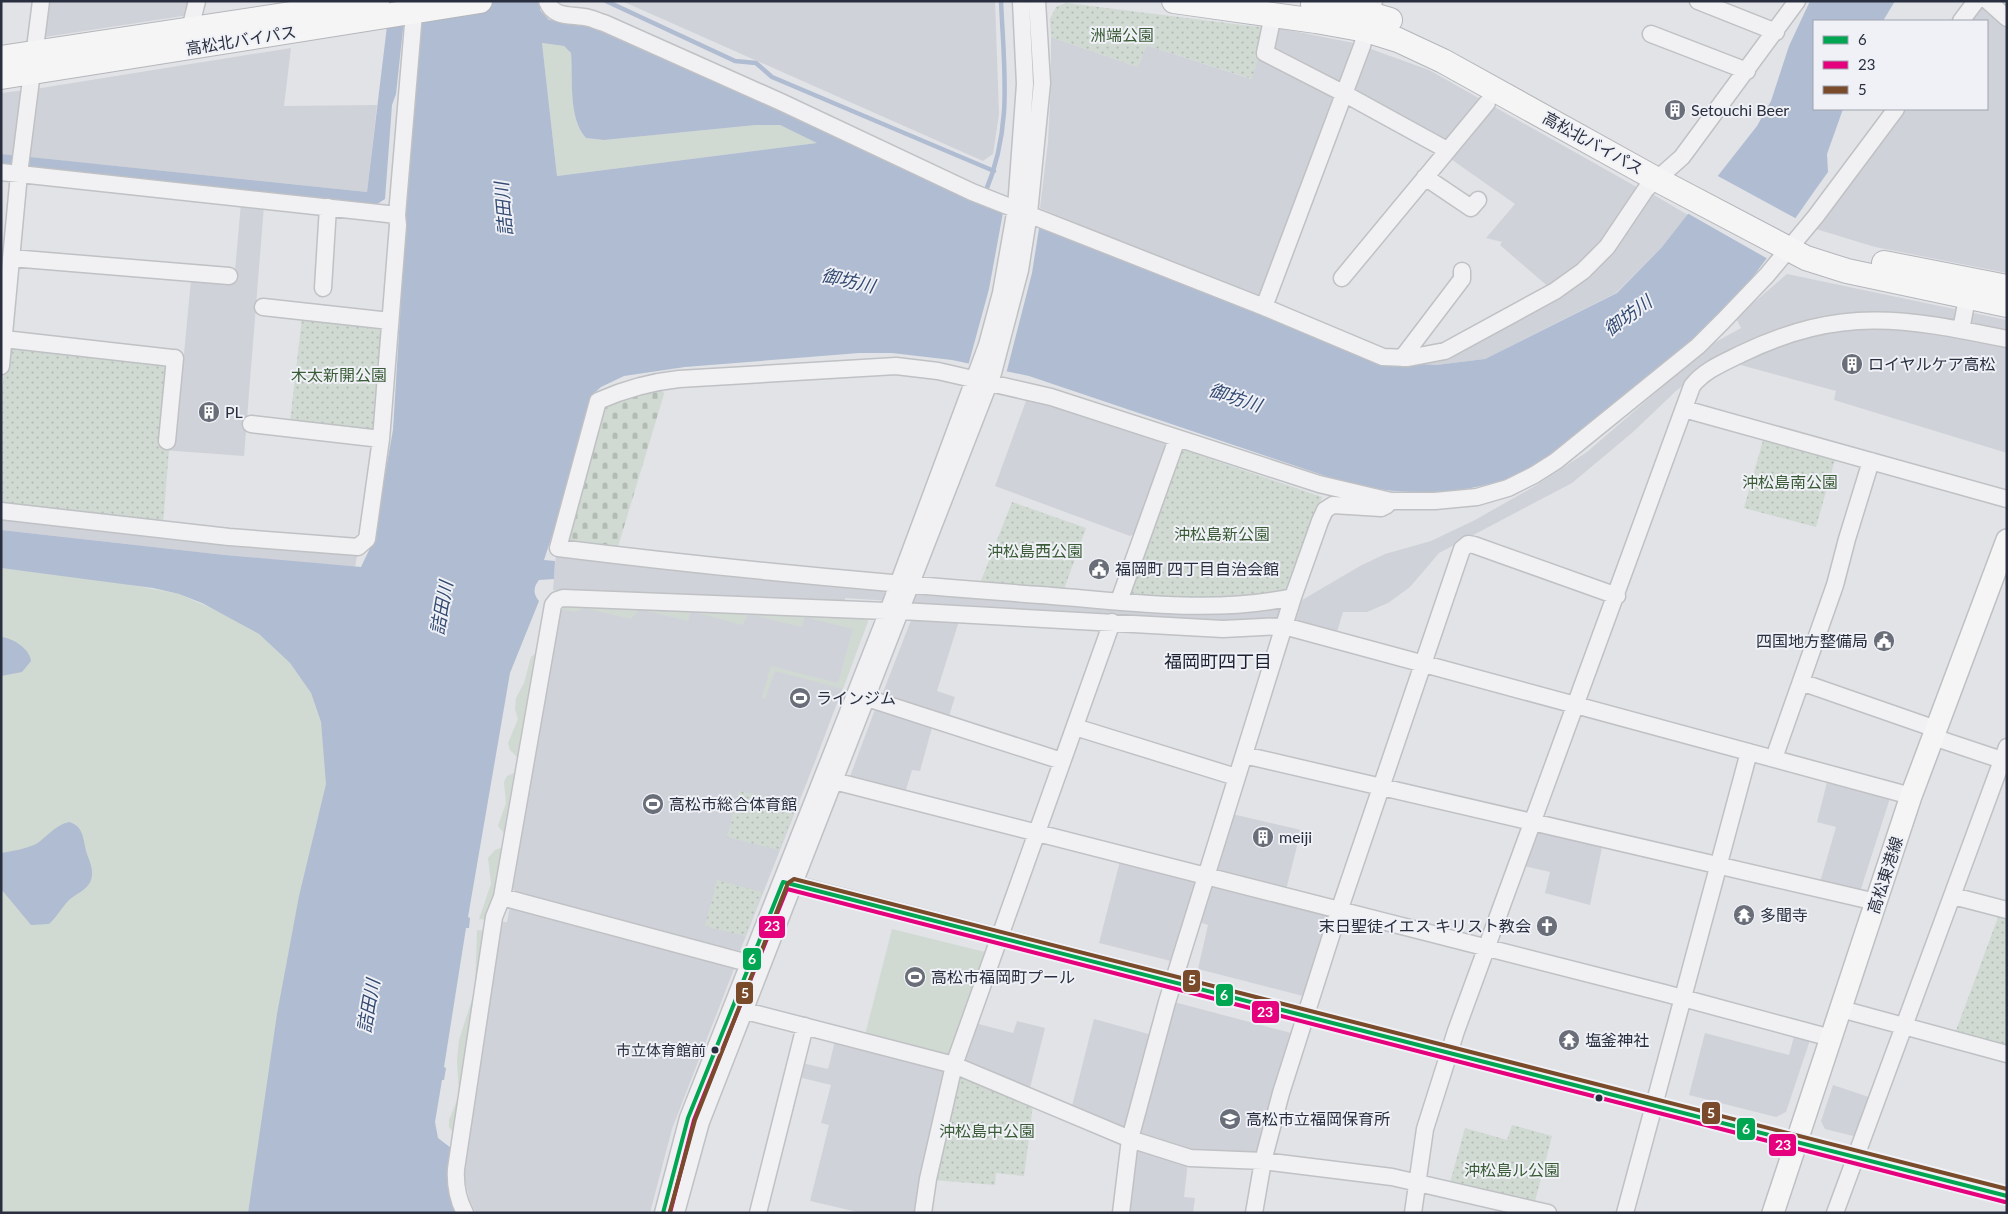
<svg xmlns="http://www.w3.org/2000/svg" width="2008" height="1214" viewBox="0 0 2008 1214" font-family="Lato,'Noto Sans JP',sans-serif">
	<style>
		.built { fill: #d0d2d9 }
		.grass { fill: #d0dad2 }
		.cemetery { fill: url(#cemetery-stones) }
		.park { fill: url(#park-dots) }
		.water { fill: #b0bcd1; fill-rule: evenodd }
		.pier { fill: #e1e3e6 }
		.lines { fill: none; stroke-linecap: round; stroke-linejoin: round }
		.stream { stroke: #b0bcd1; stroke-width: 4.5 }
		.minor-casing { stroke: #bfc1c4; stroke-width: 19 }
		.major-casing { stroke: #bec0c4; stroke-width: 24 }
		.highway-casing { stroke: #b4b6bb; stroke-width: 26 }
		.minor { stroke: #f1f1f3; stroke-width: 16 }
		.major { stroke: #f5f5f6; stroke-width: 21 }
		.highway { stroke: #f5f5f6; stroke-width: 24 }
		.bus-1-casing { stroke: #eff1f6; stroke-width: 8 }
		.bus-2-casing { stroke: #eff1f6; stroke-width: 8 }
		.bus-3-casing { stroke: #eff1f6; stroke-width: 8 }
		.bus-1 { stroke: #00a651; stroke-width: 4 }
		.bus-2 { stroke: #e5007d; stroke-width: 4 }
		.bus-3 { stroke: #7a4b2a; stroke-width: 4 }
		.bus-dot { fill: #292f3f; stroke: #eff1f6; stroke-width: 2 }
		.labels { text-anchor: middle; stroke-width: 4; stroke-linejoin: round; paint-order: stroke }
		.bus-label { font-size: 15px; fill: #292f3f; stroke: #eff1f6; text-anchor: end }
		.park-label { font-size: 16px; fill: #3a5b36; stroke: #eff1f6 }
		.street-label { font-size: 16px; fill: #292f3f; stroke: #eff1f6 }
		.poi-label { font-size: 16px; fill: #292f3f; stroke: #eff1f6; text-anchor: start }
		.water-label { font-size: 18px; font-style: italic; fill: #334a72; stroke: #eff1f6 }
		.neighbourhood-label { font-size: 18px; fill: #1b2030; stroke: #eff1f6 }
		.line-badge { stroke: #eff1f6; stroke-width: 2 }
		.badge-label { font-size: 14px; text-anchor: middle; font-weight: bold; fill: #fff }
	</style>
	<defs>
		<pattern id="cemetery-stones" width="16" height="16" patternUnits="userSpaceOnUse" patternTransform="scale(1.25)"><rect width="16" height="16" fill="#d0dad2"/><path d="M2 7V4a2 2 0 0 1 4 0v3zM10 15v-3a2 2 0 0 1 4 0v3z" fill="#b3bbb5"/></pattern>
		<pattern id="park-dots" width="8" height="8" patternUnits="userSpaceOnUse" patternTransform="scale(1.25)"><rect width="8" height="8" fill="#d0dad2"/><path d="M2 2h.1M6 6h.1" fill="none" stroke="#b3bbb5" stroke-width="1.8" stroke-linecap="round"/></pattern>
	</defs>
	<rect width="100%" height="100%" fill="#e1e3e6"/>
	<path class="built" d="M46,1H193L189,15L45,37L43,31Z
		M622,1H995L999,114L993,154L983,161Z
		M1987,6L2007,24V273L1875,247L1816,229L1906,109H1987V21H1971L1982,7Z
		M1273,27L1359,44L1342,90L1267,52Z
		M1051,37L1138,67L1146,45L1251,79L1259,54L1339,94L1259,299L1040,208L1048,142L1051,84Z
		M291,48L284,106L377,105L367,192L28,157L35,89Z
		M1368,48L1429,70L1484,101L1447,147L1350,94Z
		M25,90L17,156L1,154V93Z
		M1491,105L1642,190L1604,245L1551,289L1500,245L1502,242L1486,238L1515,204L1448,157Z
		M1649,192L1688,215L1662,247L1616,293L1485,359L1436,365L1414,364L1555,296Z
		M241,203L264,205L244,456L162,450L172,354H184L191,280L234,283Z
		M1787,274L2007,320V333L1882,314L1713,364L1677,390L1633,432L1572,483L1439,553L1410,587L1388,603L1367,612H1343L1336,635L1297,624L1295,617L1238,626L918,607V603L876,600L845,598V603L553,590L556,554L847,582L1297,603L1360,566L1385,554L1431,541L1475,520L1535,486L1587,452L1712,344L1741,328L1736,318Z
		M1882,326L2007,344V453L1834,400L1836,391L1737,364L1799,338L1842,329Z
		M1027,398L1168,445L1139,531L1130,536L995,486Z
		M1,516L358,551L355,567L225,555L1,530Z
		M565,604L865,617L868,621L816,759L740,951L517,894L511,887L550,661L561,609Z
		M913,615L960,618L937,691L955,697L949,716L882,695Z
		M876,707L933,724L920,771L912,770L905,793L849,779Z
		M1828,778L1891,795L1860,892L1820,882L1836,827L1817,822Z
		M1232,814L1301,830L1286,890L1219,873L1216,866Z
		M1537,831L1603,843L1590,905L1545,893L1550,872L1524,866Z
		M1120,861L1195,879L1198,885L1175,962L1099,943Z
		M1215,885L1331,914L1307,997L1198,969L1208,925L1199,922L1209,888Z
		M510,906L731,962L734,969L672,1129L650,1213H476L470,1201L463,1172L497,927L502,922H507Z
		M1174,1002L1295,1034L1260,1157L1194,1155L1136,1136Z
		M1094,1019L1152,1035L1127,1126L1120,1130L1071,1110Z
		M1017,1021L1045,1028L1029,1092L965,1065L964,1059L975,1023L1013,1033Z
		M1705,1033L1789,1055L1795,1033L1811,1037L1786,1112L1776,1117L1689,1095Z
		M835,1041L943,1067L947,1074L916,1213H862L810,1201L829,1125L821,1123L831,1085L798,1077L802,1063L828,1069Z
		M1833,1085L1872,1098L1857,1137L1825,1129L1821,1121Z
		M1135,1145L1188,1162L1184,1197L1195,1198L1193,1213H1127Z"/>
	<path class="grass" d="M542,43L564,46L571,53C573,79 568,118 586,138L604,140L756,125H780L818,143L557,176Z
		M1,568L116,582L179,594L231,617L259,634L290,663L311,693L321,722L327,784L316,825L248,1213H1Z
		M565,604L865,617L868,621L843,689L775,671L765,699L762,698L771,666L838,683L853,629L805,617L801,627L749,614L742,625L691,611L688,621L640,609L631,619L584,608L576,612L561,609Z
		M535,654L517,757L510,750L508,743L518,719L515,709L516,698L524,683L531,657Z
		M514,773L504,833L498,826L506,803L504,782L507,776Z
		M501,848L454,1134L449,1127V1120L459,1095L457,1061L459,1040L475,990L477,930L485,931L487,920L479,919L491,884L488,858L495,850Z
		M892,929L989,953L954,1053L946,1057L865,1035Z"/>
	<path class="cemetery" d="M661,384L664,394L617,550L570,545L566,540L606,402Z"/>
	<path class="park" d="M1066,3L1267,28L1252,79L1146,45L1138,67L1051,37L1050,19L1056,7Z
		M302,318L387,327L377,432L290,422Z
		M7,344L171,362L162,449L169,450L163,524L1,506V399Z
		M1764,437L1836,456L1816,527L1744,508Z
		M1181,449L1322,497L1287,593L1245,600L1128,596Z
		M1012,502L1086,528L1063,592L979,586Z
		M739,791L797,805L779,850L727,837Z
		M717,880L762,892L745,936L705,926Z
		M2000,912L2007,914V1049L1954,1036Z
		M957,1072L1033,1105L1024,1176L996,1173L995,1185L933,1180Z
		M1512,1125L1552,1136L1534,1205L1449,1186L1465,1128L1507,1140Z"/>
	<path class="water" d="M390,1H406L396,94L392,105L385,199L374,206L1,166V154L367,192Z
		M423,1H540V10L549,20L589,23L1385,362L1436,365L1485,359L1617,293L1662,247L1757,126L1771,101L1789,46L1810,1H1895L1883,21H1814V109H1843L1827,154L1828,172C1788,227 1751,288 1700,335C1670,362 1637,386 1606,411C1577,435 1549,462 1514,476C1461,497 1397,496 1343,482L1029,376L952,360L892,353H859L685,367L624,376L601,387L592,395L585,417L570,481L544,560L555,561L554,579L539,580C533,587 533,594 539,601L510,673L468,917L470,918L469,928H466L444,1067L446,1068L444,1080H442L435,1122L438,1138L451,1148L454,1213H248L277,1014L299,896L326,784L321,722L311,693L290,663L259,634L202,603L179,594L153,588L1,568V530L225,555L361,567L373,542L393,430L406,219L403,217ZM542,43L564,46L571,53C573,79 568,118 586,138L604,140L756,125H780L817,143L557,176Z
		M1,637C13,638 30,649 31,661L22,672L1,676Z
		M69,822C81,825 83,835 85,846C86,855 92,863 92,872C93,888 79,892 69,900C62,907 57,917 49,924L31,925L1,889V853C13,851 25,849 36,844C47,837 55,825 69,822Z"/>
	<path class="pier" d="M1716,175L1797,219L1768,259L1687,213Z
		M1004,207L1040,222L1032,273L1006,374L968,366L989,289Z"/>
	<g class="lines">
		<path class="stream" d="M606,1L735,61L756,63L772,77L994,171
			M985,193C1013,127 1004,71 1001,1"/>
		<g class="minor-casing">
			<path id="minor" d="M547,1C553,19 573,14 589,18C594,19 599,22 604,23L781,102L972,192L1264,307L1383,357L1408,358L1445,351L1555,291L1583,271L1607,247L1646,189L1682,157L1797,1
				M1698,1L1776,32
				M1988,1L2007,18
				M1273,15L1265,53L1345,94L1447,150
				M1961,21L1976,1
				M190,29L197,1
				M1651,34L1747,71
				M1,172L397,215L415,1
				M1425,177L1471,208L1478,200
				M11,258L229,276
				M1342,278L1487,103
				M323,288L328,207
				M263,307L390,321
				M1264,307L1362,46L1374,1
				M1961,330L1969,288
				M4,339L172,358
				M1402,358L1462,279V271
				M1,366L19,174L41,1
				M1684,409L2007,499
				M251,424L381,439
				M167,441L175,358
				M1,511L229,537L358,547L367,539L381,439L398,225L397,215
				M1293,597C1210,615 1124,601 1040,595C879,583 718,568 558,548L598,401C625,389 650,382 679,379L896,366L938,371L1051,397L1319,484L1391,501H1435L1477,497L1508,488L1534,475L1556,461L1698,346L1723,321L1767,275L1816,216L1896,109
				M1119,601L1177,439
				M901,611L1223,629L1284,626L1911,796
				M1801,682L1936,729
				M867,698L1062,761
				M1075,727L1236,777
				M1933,737L2002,760
				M1244,755L1876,902
				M1774,758L1835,585L1847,539L1871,461
				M834,781L1664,993L1831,1038
				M785,882L2007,1196
				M1953,896L2007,910
				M502,897L759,966
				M734,1008L954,1065L1130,1139L1190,1158L1263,1161L1392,1177L1548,1213
				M1841,1009L2007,1054
				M465,1213C457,1198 455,1185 456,1169L494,917L502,897L553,605L557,600L563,598L886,611
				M663,1213L688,1118L890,606L987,345L1001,293L1016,208L1025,84L1021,1
				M676,1213L701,1122L993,373L1020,270L1029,213L1042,83L1037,1
				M758,1213L805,1026
				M923,1213L928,1179L954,1065L1112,622
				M1121,1213L1130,1139L1167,1002L1293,597L1320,521L1325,510L1333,505L1381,508L1387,505
				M1254,1213L1263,1161L1281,1093L1337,917L1462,549L1468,544L1474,545L1617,596
				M1413,1213L1425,1129L1456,1031L1692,386C1704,370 1725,362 1743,353C1842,306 1904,318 2007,339
				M1625,1213L1749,752
				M1835,1213L2007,747"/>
		</g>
		<g class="major-casing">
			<path id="major" d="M1773,1213L1911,796L2007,540"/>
		</g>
		<g class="highway-casing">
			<path id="highway" d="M1174,1L1316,21L1366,30L1398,40L1443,61L1656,179L1806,258L1847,271L2007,305
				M1313,4L1370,14L1390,20
				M1,58L377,1
				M1,77L480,1
				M1884,263L2007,287"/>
		</g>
		<use href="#minor" class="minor"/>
		<use href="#major" class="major"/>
		<use href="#highway" class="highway"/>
		<g class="bus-1-casing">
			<path id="bus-1" d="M663,1213L688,1118L783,882L2007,1196"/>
		</g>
		<g class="bus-2-casing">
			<path id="bus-2" d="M670,1213L694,1120L787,889L2005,1202"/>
		</g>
		<g class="bus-3-casing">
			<path id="bus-3" d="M670,1211L695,1120L788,883L794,879L2007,1189"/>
		</g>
		<use href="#bus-1" class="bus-1"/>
		<use href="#bus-2" class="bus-2"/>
		<use href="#bus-3" class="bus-3"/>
	</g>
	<defs>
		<g id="building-disc" transform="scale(1.125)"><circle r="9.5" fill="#696e79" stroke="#eff1f6"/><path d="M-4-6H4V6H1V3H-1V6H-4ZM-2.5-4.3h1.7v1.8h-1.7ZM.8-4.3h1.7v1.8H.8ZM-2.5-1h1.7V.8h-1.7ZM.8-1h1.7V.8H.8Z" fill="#fff"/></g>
		<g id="civic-disc" transform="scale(1.125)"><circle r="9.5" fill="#696e79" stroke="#eff1f6"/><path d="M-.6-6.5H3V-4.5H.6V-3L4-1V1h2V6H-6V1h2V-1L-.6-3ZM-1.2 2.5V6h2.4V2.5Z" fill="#fff"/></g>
		<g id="stadium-disc" transform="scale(1.125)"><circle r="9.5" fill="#696e79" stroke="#eff1f6"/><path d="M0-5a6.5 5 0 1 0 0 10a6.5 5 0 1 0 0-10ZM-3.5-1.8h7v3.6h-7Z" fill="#fff"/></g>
		<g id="temple-disc" transform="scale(1.125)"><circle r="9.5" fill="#696e79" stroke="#eff1f6"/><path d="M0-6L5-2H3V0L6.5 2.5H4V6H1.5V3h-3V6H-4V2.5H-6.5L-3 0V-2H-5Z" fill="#fff"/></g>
		<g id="church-disc" transform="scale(1.125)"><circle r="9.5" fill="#696e79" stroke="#eff1f6"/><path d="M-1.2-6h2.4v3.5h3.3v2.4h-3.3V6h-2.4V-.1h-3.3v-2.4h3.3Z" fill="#fff"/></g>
		<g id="school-disc" transform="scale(1.125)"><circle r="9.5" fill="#696e79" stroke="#eff1f6"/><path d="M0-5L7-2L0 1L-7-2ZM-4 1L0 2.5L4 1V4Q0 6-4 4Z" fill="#fff"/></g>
	</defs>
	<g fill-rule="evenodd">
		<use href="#building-disc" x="1675" y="110"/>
		<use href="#building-disc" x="1852" y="364"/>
		<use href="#building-disc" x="209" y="412"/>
		<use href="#civic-disc" x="1099" y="569"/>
		<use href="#civic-disc" x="1884" y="641"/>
		<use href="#stadium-disc" x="800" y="698"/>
		<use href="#stadium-disc" x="653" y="804"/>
		<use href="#building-disc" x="1263" y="837"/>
		<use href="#temple-disc" x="1744" y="915"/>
		<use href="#church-disc" x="1547" y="926"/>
		<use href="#stadium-disc" x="915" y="977"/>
		<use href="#temple-disc" x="1569" y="1040"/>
		<use href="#school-disc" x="1230" y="1119"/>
	</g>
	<g class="bus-dot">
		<circle cx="715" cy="1050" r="4.5"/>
		<circle cx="1599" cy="1098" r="4.5"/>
	</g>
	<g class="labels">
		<g class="bus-label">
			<text x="706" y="1056">市立体育館前</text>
		</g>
		<g class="park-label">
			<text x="1122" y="41">洲端公園</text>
			<text x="339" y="381">木太新開公園</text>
			<text x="1790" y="488">沖松島南公園</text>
			<text x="1222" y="540">沖松島新公園</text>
			<text x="1035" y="557">沖松島西公園</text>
			<text x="987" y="1137">沖松島中公園</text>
			<text x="1512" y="1176">沖松島ル公園</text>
		</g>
		<g class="street-label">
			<text transform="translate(241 40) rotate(-9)" y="6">高松北バイパス</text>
			<text transform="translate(1593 143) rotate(29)" y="6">高松北バイパス</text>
			<text transform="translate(1885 875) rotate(-72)" y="6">高松東港線</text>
		</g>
		<g class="poi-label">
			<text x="1691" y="116">Setouchi Beer</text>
			<text x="1868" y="370">ロイヤルケア高松</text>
			<text x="225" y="418">PL</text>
			<text x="1115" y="575">福岡町 四丁目自治会館</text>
			<text x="1868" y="647" text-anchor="end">四国地方整備局</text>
			<text x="816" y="704">ラインジム</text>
			<text x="669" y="810">高松市総合体育館</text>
			<text x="1279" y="843">meiji</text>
			<text x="1760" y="921">多聞寺</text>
			<text x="1531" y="932" text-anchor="end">末日聖徒イエス キリスト教会</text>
			<text x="931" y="983">高松市福岡町プール</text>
			<text x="1585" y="1046">塩釜神社</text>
			<text x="1246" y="1125">高松市立福岡保育所</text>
		</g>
		<g class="water-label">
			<text transform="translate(504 209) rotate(-95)" y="6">詰田川</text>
			<text transform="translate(848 281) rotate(13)" y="6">御坊川</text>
			<text transform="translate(1628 316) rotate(-36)" y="6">御坊川</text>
			<text transform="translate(1235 398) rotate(18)" y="6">御坊川</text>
			<text transform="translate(442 608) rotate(-80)" y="6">詰田川</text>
			<text transform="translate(369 1006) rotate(-80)" y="6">詰田川</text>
		</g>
		<g class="neighbourhood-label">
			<text x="1218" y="668">福岡町四丁目</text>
		</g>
	</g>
	<g class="line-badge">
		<rect x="758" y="915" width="28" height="24" rx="5" fill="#e5007d"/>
		<rect x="742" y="947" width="20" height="24" rx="5" fill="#00a651"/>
		<rect x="1182" y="969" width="19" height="24" rx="5" fill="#7a4b2a"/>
		<rect x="735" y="981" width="19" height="24" rx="5" fill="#7a4b2a"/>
		<rect x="1215" y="983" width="19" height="24" rx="5" fill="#00a651"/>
		<rect x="1251" y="1000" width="29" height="24" rx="5" fill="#e5007d"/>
		<rect x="1701" y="1101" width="20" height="24" rx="5" fill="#7a4b2a"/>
		<rect x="1736" y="1117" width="20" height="24" rx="5" fill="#00a651"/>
		<rect x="1768" y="1133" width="29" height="24" rx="5" fill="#e5007d"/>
	</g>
	<g class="badge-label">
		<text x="772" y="931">23</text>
		<text x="752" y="964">6</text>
		<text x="1192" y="985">5</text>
		<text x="745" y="998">5</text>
		<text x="1224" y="1000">6</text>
		<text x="1265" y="1017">23</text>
		<text x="1711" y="1118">5</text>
		<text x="1746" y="1134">6</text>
		<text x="1783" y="1150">23</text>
	</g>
	<rect width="2008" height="1214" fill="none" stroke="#292f3f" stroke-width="5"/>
	<rect x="1813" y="20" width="175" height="90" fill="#eff1f6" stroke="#a0a3ad"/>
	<rect x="1823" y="36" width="25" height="8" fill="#00a651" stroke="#a0a3ad"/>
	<text x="1858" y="45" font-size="15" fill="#292f3f">6</text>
	<rect x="1823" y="61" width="25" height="8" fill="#e5007d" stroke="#a0a3ad"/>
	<text x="1858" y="70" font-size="15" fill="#292f3f">23</text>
	<rect x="1823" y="86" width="25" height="8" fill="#7a4b2a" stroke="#a0a3ad"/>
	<text x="1858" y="95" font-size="15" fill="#292f3f">5</text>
</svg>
